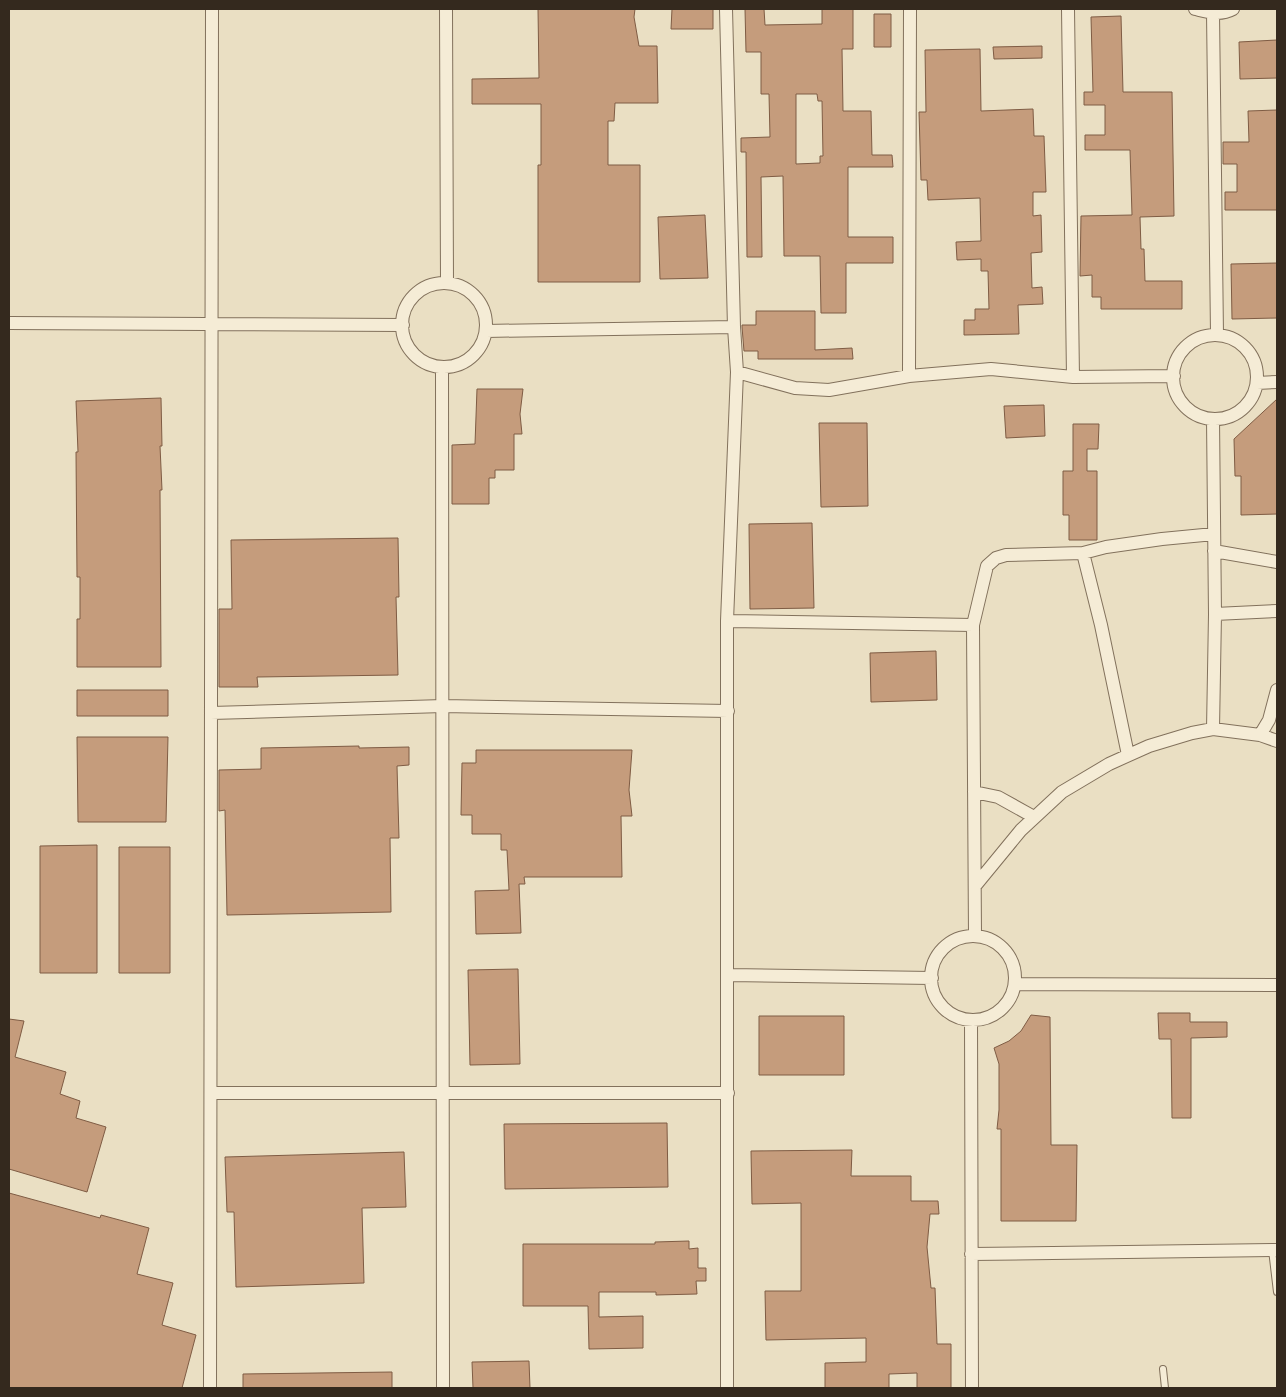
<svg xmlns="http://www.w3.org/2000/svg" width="1286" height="1397" viewBox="0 0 1286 1397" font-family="Georgia,serif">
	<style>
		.building { fill: #c59c7c; stroke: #7f5c44; fill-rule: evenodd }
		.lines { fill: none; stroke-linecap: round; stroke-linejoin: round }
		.service-casing { stroke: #82715c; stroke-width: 8 }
		.minor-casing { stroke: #82715c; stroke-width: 14 }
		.service { stroke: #f5ecd6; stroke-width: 6 }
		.minor { stroke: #f5ecd6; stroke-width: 12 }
	</style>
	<rect width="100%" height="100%" fill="#eadfc3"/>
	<path class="building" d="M538,9H635L634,17L639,46H657L658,103H615L614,121H608V165H640V282H538V165H541V104H472V79L539,78Z
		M672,9H713V29H671Z
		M745,9H764L765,25L822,24V9H853V49H842L843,111H871L872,155H892L893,167H848V237H893V263H846V313H821L820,256H784L783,176L761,177L762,257H747L746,152H741V138L770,137L769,94H761V52H746ZM796,94H817L818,101H822L823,156H820V163L796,164Z
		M874,14H891V47H874Z
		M1121,16L1123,92H1172L1174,216L1140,217L1141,249H1144L1145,281H1182V309H1101V297H1092V275L1080,276L1081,216L1132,215L1130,150H1085V135H1105V105H1084V92H1093L1091,17Z
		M1277,40V78L1240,79L1239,42Z
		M1042,46V58L994,59L993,47Z
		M980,49L981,111L1033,109L1034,136H1044L1046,192H1033V216L1041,215L1042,252L1031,253L1032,288L1042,287L1043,304L1018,305L1019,334L964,335V320H975V309H989L988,271H981V259L957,260L956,242L981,241L980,198L928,200L927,180H921L919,112H926L925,50Z
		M1277,110V210H1225V192H1237V164H1223V142H1249L1248,111Z
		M705,215L708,278L660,279L658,217Z
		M1277,263V318L1232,319L1231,264Z
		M756,311H815V350L852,348L853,359H758V351H744L742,327V325H756Z
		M477,389H523L520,414L522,434H514V470H495V478H489V504H452V445L475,444Z
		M161,398L162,446H160L162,490H160L161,667H77V619H80V577H77L76,452H78L76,401Z
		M1277,399V514L1241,515V476H1235L1234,439Z
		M1044,405L1045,436L1006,438L1004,406Z
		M819,423H867L868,506L821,507Z
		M1073,424H1099L1098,449H1087V471H1097V540H1069V515H1063V471H1073Z
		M812,523L814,608L750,609L749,524Z
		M398,538L399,597H396L398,675L257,677L258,687H219V609H232L231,540Z
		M936,651L937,700L871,702L870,653Z
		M77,690H168V716H77Z
		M77,737H168L166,822H78Z
		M359,746V748L409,747V765L397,766L399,838H390L391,912L227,915L225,810L219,811V770L261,769V748Z
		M476,750H632L629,790L632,816H621L622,877H524L525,884H519L521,933L476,934L475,891L509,890L507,850H501V834H472V815H461L462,763H476Z
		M97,845V973H40V846Z
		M119,847H170V973H119Z
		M518,969L520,1064L470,1065L468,970Z
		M1158,1013H1190V1022H1227V1037L1191,1038V1118H1172L1171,1039H1159Z
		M1031,1015L1050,1017L1051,1145H1077L1076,1221H1001V1129H997L999,1110V1064L994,1048L1009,1041L1021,1031Z
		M759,1016H844V1075H759Z
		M9,1019L24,1021L15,1057L66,1072L60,1094L80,1101L76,1118L106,1127L87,1192L9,1169Z
		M667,1123L668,1187L505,1189L504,1124Z
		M852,1150L851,1176H911V1201H938L939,1214H930L927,1247L931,1288H935L937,1344H951V1388H917V1373L889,1374V1388H825V1363L866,1362V1338L766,1340L765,1291H801V1203L752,1204L751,1151Z
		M404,1152L406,1207L362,1208L364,1283L236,1287L234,1212H227L225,1157Z
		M9,1193L100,1218L101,1215L149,1228L137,1274L173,1283L162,1325L196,1335L182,1388H9Z
		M689,1241V1249L698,1248V1268H706V1281H696L697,1294L656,1295V1292H599V1317L643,1316V1348L589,1349L588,1306H523V1244H655V1242Z
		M529,1361L530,1388H473L472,1362Z
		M392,1372V1388H243V1374Z"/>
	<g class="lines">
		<g class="service-casing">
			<path id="service" d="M1272,1250L1277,1292
				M1163,1369L1165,1388"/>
		</g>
		<g class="minor-casing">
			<path id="minor" d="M446,9L447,283
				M726,9L734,327L737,372L727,621V1388
				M1068,9L1073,377
				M1195,9C1208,12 1220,16 1233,9
				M1213,13L1217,334
				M402 325a42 42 0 1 1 84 0a42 42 0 1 1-84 0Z
				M9,323L403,325
				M486,331L734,327
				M1173 377a42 42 0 1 1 84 0a42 42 0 1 1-84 0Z
				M442,367L443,1388
				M737,372L795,388L829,390L909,376L991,369L1073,377L1174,376
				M909,376L910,9
				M1257,383L1277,382
				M1214,551L1277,562
				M1083,553L1101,625L1128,755
				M1215,614L1277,611
				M727,621L973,625
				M211,713L443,706L728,711
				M1213,729L1215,614L1213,419
				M1260,735L1269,720L1277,690
				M974,792L998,797L1034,817
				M975,886L1021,830L1062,792L1109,764L1149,746L1192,733L1213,729L1260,735L1277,741
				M975,935L973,625L987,566L996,558L1006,555L1083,553L1106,547L1162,539L1214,534
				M931 978a42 42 0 1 1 84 0a42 42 0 1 1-84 0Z
				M728,975L932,978
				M1015,984L1277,985
				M971,1020L972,1388
				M211,1093H728
				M971,1254L1277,1250
				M210,1388L212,9"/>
		</g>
		<use href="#service" class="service"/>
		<use href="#minor" class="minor"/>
	</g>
	<rect width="1286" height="1397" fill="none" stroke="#34291e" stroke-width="20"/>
</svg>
